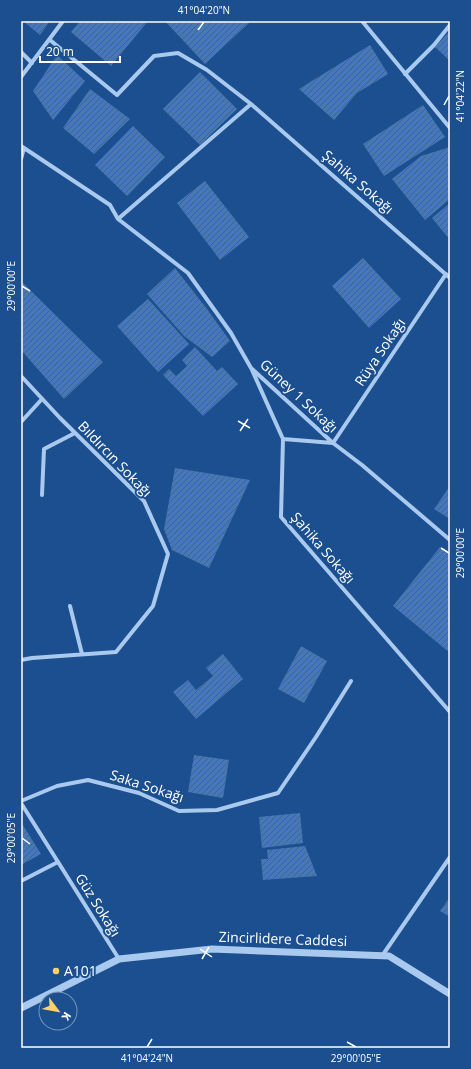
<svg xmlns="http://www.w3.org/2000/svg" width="471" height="1069" viewBox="0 0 471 1069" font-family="'Open Sans',sans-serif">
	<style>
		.building { fill: url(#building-hatch) }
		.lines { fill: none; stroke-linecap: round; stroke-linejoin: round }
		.minor { stroke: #a9c9ee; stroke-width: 4 }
		.tertiary { stroke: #a9c9ee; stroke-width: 7 }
		.ticks { fill: none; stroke: #fff; stroke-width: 1.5 }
		.poi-dot { fill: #ffd166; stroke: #1b4f8f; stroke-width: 1.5 }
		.labels { text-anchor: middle; stroke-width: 4; stroke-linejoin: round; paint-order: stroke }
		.street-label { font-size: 14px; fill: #fff; stroke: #1b4f8f }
		.poi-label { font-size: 14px; fill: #fff; stroke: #1b4f8f; text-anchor: start }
		.neatline { fill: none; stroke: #fff; stroke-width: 1.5 }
		.ticks-label { font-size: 10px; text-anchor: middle; fill: #fff }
	</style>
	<defs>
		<pattern id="building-hatch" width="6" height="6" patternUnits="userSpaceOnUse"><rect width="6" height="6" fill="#4478b7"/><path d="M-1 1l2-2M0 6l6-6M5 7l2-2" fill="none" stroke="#486282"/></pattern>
	</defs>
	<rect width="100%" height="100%" fill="#1b4f8f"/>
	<path class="building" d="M23,21H50L40,35Z
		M80,21H148L111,66L71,32Z
		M165,21H251L205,64Z
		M450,31V61L435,47Z
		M370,45L388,74L357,93L334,120L299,89Z
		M57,55L85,81L53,120L33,91Z
		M200,72L237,109L200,145L163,109Z
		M90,89L130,119L94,154L63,128Z
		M423,105L445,137L384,176L363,144Z
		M133,126L165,157L127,196L95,165Z
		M450,147V199L425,220L392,179L421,156Z
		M205,181L249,237L220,260L177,203Z
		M450,203V240L432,218Z
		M363,258L401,299L369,328L332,286Z
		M175,268L207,309L230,341L212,357L184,336L147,294Z
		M21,281L103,362L64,399L21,350Z
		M148,299L189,344L158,372L117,326Z
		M195,347L217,371L222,367L238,384L203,416L163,375L169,369L176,376L187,366L182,360Z
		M175,468L250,480L209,568L172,550L164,529Z
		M450,486V519L434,509Z
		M440,547L450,555V653L393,606Z
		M301,646L327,661L304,703L278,689Z
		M223,654L243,679L196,719L173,692L188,680L196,690L213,676L206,668Z
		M194,755L229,760L223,798L188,792Z
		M300,813L303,843L262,848L259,817Z
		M21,822L41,854L21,865Z
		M305,846L317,876L263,880L261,859H268L267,850Z
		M450,897V917L440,911Z"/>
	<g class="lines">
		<path class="minor" d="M362,21L450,128
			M50,40L117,95L154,56L178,53L207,70L251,104L450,278
			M21,52L32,63
			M405,74L434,45L450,25
			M21,77L63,21
			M21,146L110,205L118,219L188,273L231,333L251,368L333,443L362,465L450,540
			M21,159L24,148
			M118,219L251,104
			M252,370L283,439L281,517L450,712
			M21,376L60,418L144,501L168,554L153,606L116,652L32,658L21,660
			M21,422L42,399
			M283,439L333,443L446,274
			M42,495L44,449L75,433
			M70,606L82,654
			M21,801L57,786L88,780L139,793L179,811L217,810L278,793L316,737L351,681
			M21,803L119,959
			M21,881L58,862
			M382,956L450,857"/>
		<path class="tertiary" d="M21,1008L119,959L212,949L389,956L450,994"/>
	</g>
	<path class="ticks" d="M198,30L204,22M444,105L449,96M22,286L30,291M238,421L250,428M240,431L248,419M441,548L449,553M22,838L30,844M200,949L212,957M202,959L209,947M347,1042L356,1047M147,1047L152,1039"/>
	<circle class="poi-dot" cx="56" cy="971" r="4"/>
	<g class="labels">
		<g class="street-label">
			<text transform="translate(358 182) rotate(41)" y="5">Şahika Sokağı</text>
			<text transform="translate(380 352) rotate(-56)" y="5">Rüya Sokağı</text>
			<text transform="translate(299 396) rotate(43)" y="5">Güney 1 Sokağı</text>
			<text transform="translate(115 459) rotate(46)" y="5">Bıldırcın Sokağı</text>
			<text transform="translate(323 548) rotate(49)" y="5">Şahika Sokağı</text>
			<text transform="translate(147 786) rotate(18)" y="5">Saka Sokağı</text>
			<text transform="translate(98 905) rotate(58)" y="5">Güz Sokağı</text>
			<text transform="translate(283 939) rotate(2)" y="5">Zincirlidere Caddesi</text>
		</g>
		<g class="poi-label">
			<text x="64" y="976">А101</text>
		</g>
	</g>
	<rect width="471" height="1069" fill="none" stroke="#1b4f8f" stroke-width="44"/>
	<g transform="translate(58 1011) rotate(122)"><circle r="19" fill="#1b4f8f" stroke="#7695bc"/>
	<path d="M0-3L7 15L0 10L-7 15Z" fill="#ffd166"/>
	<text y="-6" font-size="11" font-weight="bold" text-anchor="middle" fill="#ffffff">K</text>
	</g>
	<path d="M40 56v6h80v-6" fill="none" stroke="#ffffff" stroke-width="2"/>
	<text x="46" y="56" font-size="12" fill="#ffffff" stroke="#1b4f8f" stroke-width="3" paint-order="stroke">20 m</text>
	<rect x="22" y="22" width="427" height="1025" class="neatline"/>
	<g class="ticks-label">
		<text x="204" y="14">41°04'20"N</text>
		<text transform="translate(460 96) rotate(-90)" y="4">41°04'22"N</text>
		<text transform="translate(11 286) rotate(-90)" y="4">29°00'00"E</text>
		<text transform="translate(460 553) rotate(-90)" y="4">29°00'00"E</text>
		<text transform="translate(11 838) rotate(-90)" y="4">29°00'05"E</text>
		<text x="147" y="1062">41°04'24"N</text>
		<text x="356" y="1062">29°00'05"E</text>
	</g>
</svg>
